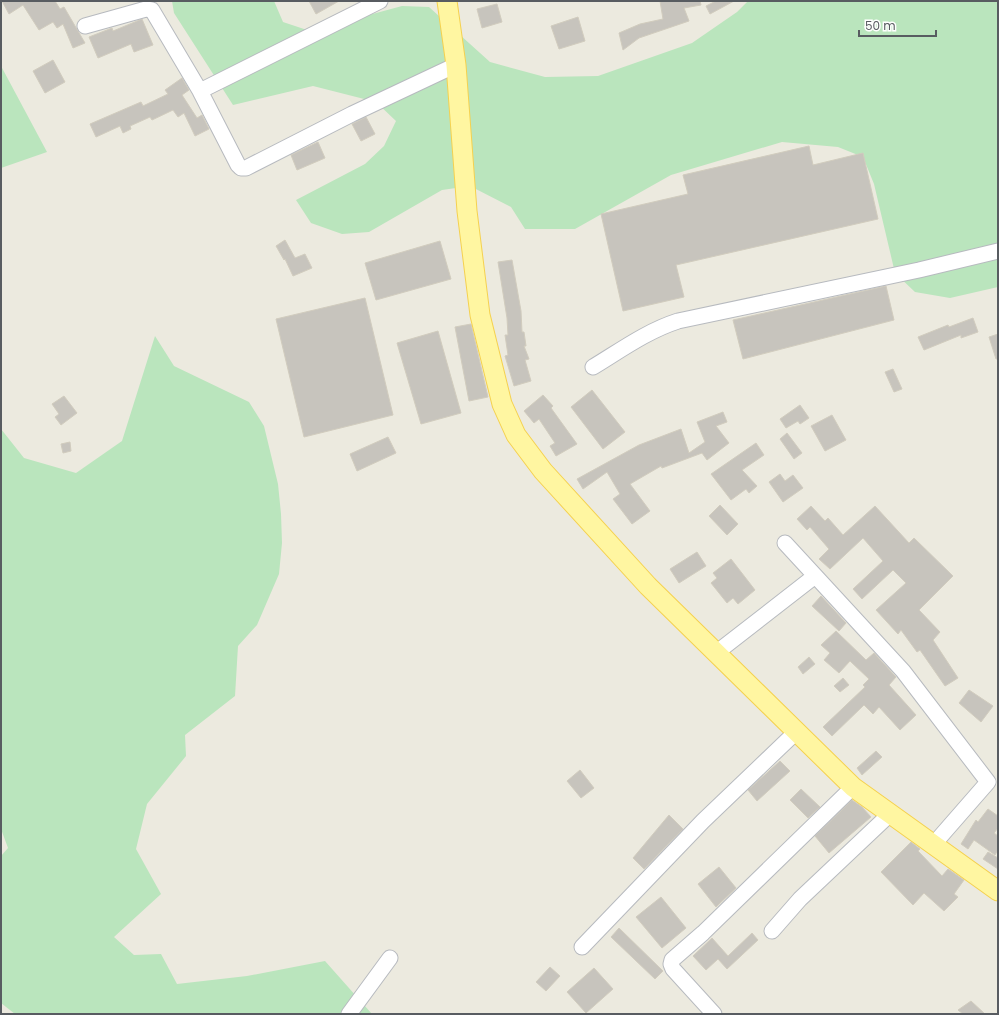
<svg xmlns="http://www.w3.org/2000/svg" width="999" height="1015" viewBox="0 0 999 1015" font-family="Poppins,sans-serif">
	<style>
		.green { fill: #bae5bd }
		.building { fill: #c7c4bd; stroke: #d1ccbe }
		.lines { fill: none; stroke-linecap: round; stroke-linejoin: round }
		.minor-casing { stroke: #b7babf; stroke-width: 17 }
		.major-casing { stroke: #f5d14f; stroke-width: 21 }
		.minor { stroke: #fff; stroke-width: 15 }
		.major { stroke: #fff6a1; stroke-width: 19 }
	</style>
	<rect width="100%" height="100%" fill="#eceadf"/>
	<path class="green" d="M172,1H274L283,22L310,31L402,6L429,7L490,62L545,77L598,76L692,43L737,12L748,1H998V287L950,298L915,292L895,273L874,184L863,157L838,147L782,142L671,175L575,229H525L511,207L470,186L442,190L369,232L342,234L311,223L296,200L365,164L384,146L396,121L376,102L313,86L233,105L174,13Z
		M1,66L47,152L1,168Z
		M155,336L174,366L249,402L264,426L278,484L281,514L282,543L279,574L257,625L238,646L235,696L185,735L186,756L147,804L136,849L161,894L114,937L134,955L161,954L177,984L247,976L325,961L372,1014H15L1,1003V856L8,848L1,829V429L24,458L76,473L122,441Z"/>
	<path class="building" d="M2,1H55L60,9L64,7L85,43L73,48L63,24L57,28L53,22L39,30L23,5L9,14Z
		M309,1H339L316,14Z
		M660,1H700L701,5L684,8L689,21L639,38L623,50L619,33L640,24L663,19Z
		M716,1H734L710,14L706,6Z
		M497,4L502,22L482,28L477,9Z
		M578,17L585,41L559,49L551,26Z
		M142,19L153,45L134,52L131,44L98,58L89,37L112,28L113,31Z
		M53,60L65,82L45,93L33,71Z
		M182,78L189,90L182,95L197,118L202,115L209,129L195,136L184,113L178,117L173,110L152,120L150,117L130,126L131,129L123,133L120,126L96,137L90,124L141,102L143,106L168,94L165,90Z
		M366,117L375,134L361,141L352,124Z
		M318,142L325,158L297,170L291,155Z
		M809,146L813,165L863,153L878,219L676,265L684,297L623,311L601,214L688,194L683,175Z
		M285,240L295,258L305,254L312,268L293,276L285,259L284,260L276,246Z
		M440,241L451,279L376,300L365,263Z
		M512,260L521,311L522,332H524L526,346H524L529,359L525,360L531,381L514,386L505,356L508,355L505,335H508L507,318L498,262Z
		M886,286L894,320L743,359L733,320Z
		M365,298L393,415L304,437L276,319Z
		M973,318L978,332L961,338V335L924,350L918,337L948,325L949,327Z
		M471,324L488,397L469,401L455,327Z
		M438,331L461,413L421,424L397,343Z
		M998,334V359H996L989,337Z
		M893,369L902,389L894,392L885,372Z
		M592,390L625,432L603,449L571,407Z
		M543,395L553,406L551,408L577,444L556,456L550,446L555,443L539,419L534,423L524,411Z
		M64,396L77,413L61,425L55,417L59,414L52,404Z
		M800,405L809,418L800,424L798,421L786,428L780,419Z
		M723,412L727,422L716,426L729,443L707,460L702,453L662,468L661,466L630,484L650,511L632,524L613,499L620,494L607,472L583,489L577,479L639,445L681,429L689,453L705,442L697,422Z
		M832,415L846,440L825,451L811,426Z
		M787,433L802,453L794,459L780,439Z
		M388,437L396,453L357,471L350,454Z
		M70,442L71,451L63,453L61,444Z
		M756,443L764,455L742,470L757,486L749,493L746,489L731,500L711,474Z
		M780,474L785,481L793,475L803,488L783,502L769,482Z
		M720,505L738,524L727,535L709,516Z
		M811,506L825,521L828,518L843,535L875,506L909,543L914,538L953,576L919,610L940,632L933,640L958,678L945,686L920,650L917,652L901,630L898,634L876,610L906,583L893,570L862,599L853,589L883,561L863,538L830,569L819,559L829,549L810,527L807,530L797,519Z
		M697,552L706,566L679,583L670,569Z
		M731,559L755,590L738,604L733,598L727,603L711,583L717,578L713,573Z
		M821,596L846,623L839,631L812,606Z
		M836,631L866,660L874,653L896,677L889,685L916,715L900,730L879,707L873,714L864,705L832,736L823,727L865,687L863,685L869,679L850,661L839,673L824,660L830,653L821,645Z
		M809,657L815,664L803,674L798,667Z
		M843,678L849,685L840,692L834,686Z
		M969,690L993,706L981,722L959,703Z
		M876,751L882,757L862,775L857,768Z
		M780,761L790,771L757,801L748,790Z
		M580,770L594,788L581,798L567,781Z
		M801,789L820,807L808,818L790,800Z
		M852,800L862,807L871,817L829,853L815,836Z
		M988,809L998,816V828L994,833L998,836V850L995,855L974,840L968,849L961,844L976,820L978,822Z
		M669,815L683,829L644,869L633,858Z
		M911,842L920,849L918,851L942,876L948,869L964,880L954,894L958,897L944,911L924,893L913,905L881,872Z
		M988,852L998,858V869L983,859Z
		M719,867L736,888L716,907L698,884Z
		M661,897L686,928L662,948L636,917Z
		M619,928L663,971L655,979L611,937Z
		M752,933L758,940L727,969L718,959L706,970L693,956L712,938L728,956Z
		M550,967L560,976L546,991L536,982Z
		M594,968L613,989L586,1013L567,992Z
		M971,1001L985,1014H963L958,1010Z"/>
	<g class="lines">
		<g class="minor-casing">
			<path id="minor" d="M85,26L146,9L152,10L200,91L238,165L241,168H246L352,114L456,65
				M200,91L380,1
				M593,367C621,350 647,331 678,321L919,270L998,251
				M785,543L903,671L988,782L933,845
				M716,653L815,576
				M772,931L800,899L890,814
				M582,947L703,821L796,732
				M349,1014L390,958
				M714,1014L673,969L671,964L672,960L703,933L853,787"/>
		</g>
		<g class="major-casing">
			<path id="major" d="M447,1L456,65L467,211L480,315L502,404L516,435L543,471L648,586L853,787L998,891"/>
		</g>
		<use href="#minor" class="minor"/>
		<use href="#major" class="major"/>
	</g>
	<rect width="999" height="1015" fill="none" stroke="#585c61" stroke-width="4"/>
	<path d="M859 30v6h77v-6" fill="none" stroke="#585c61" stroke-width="2"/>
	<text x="865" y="30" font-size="12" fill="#585c61" stroke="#ffffff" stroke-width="3" paint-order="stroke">50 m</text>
</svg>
